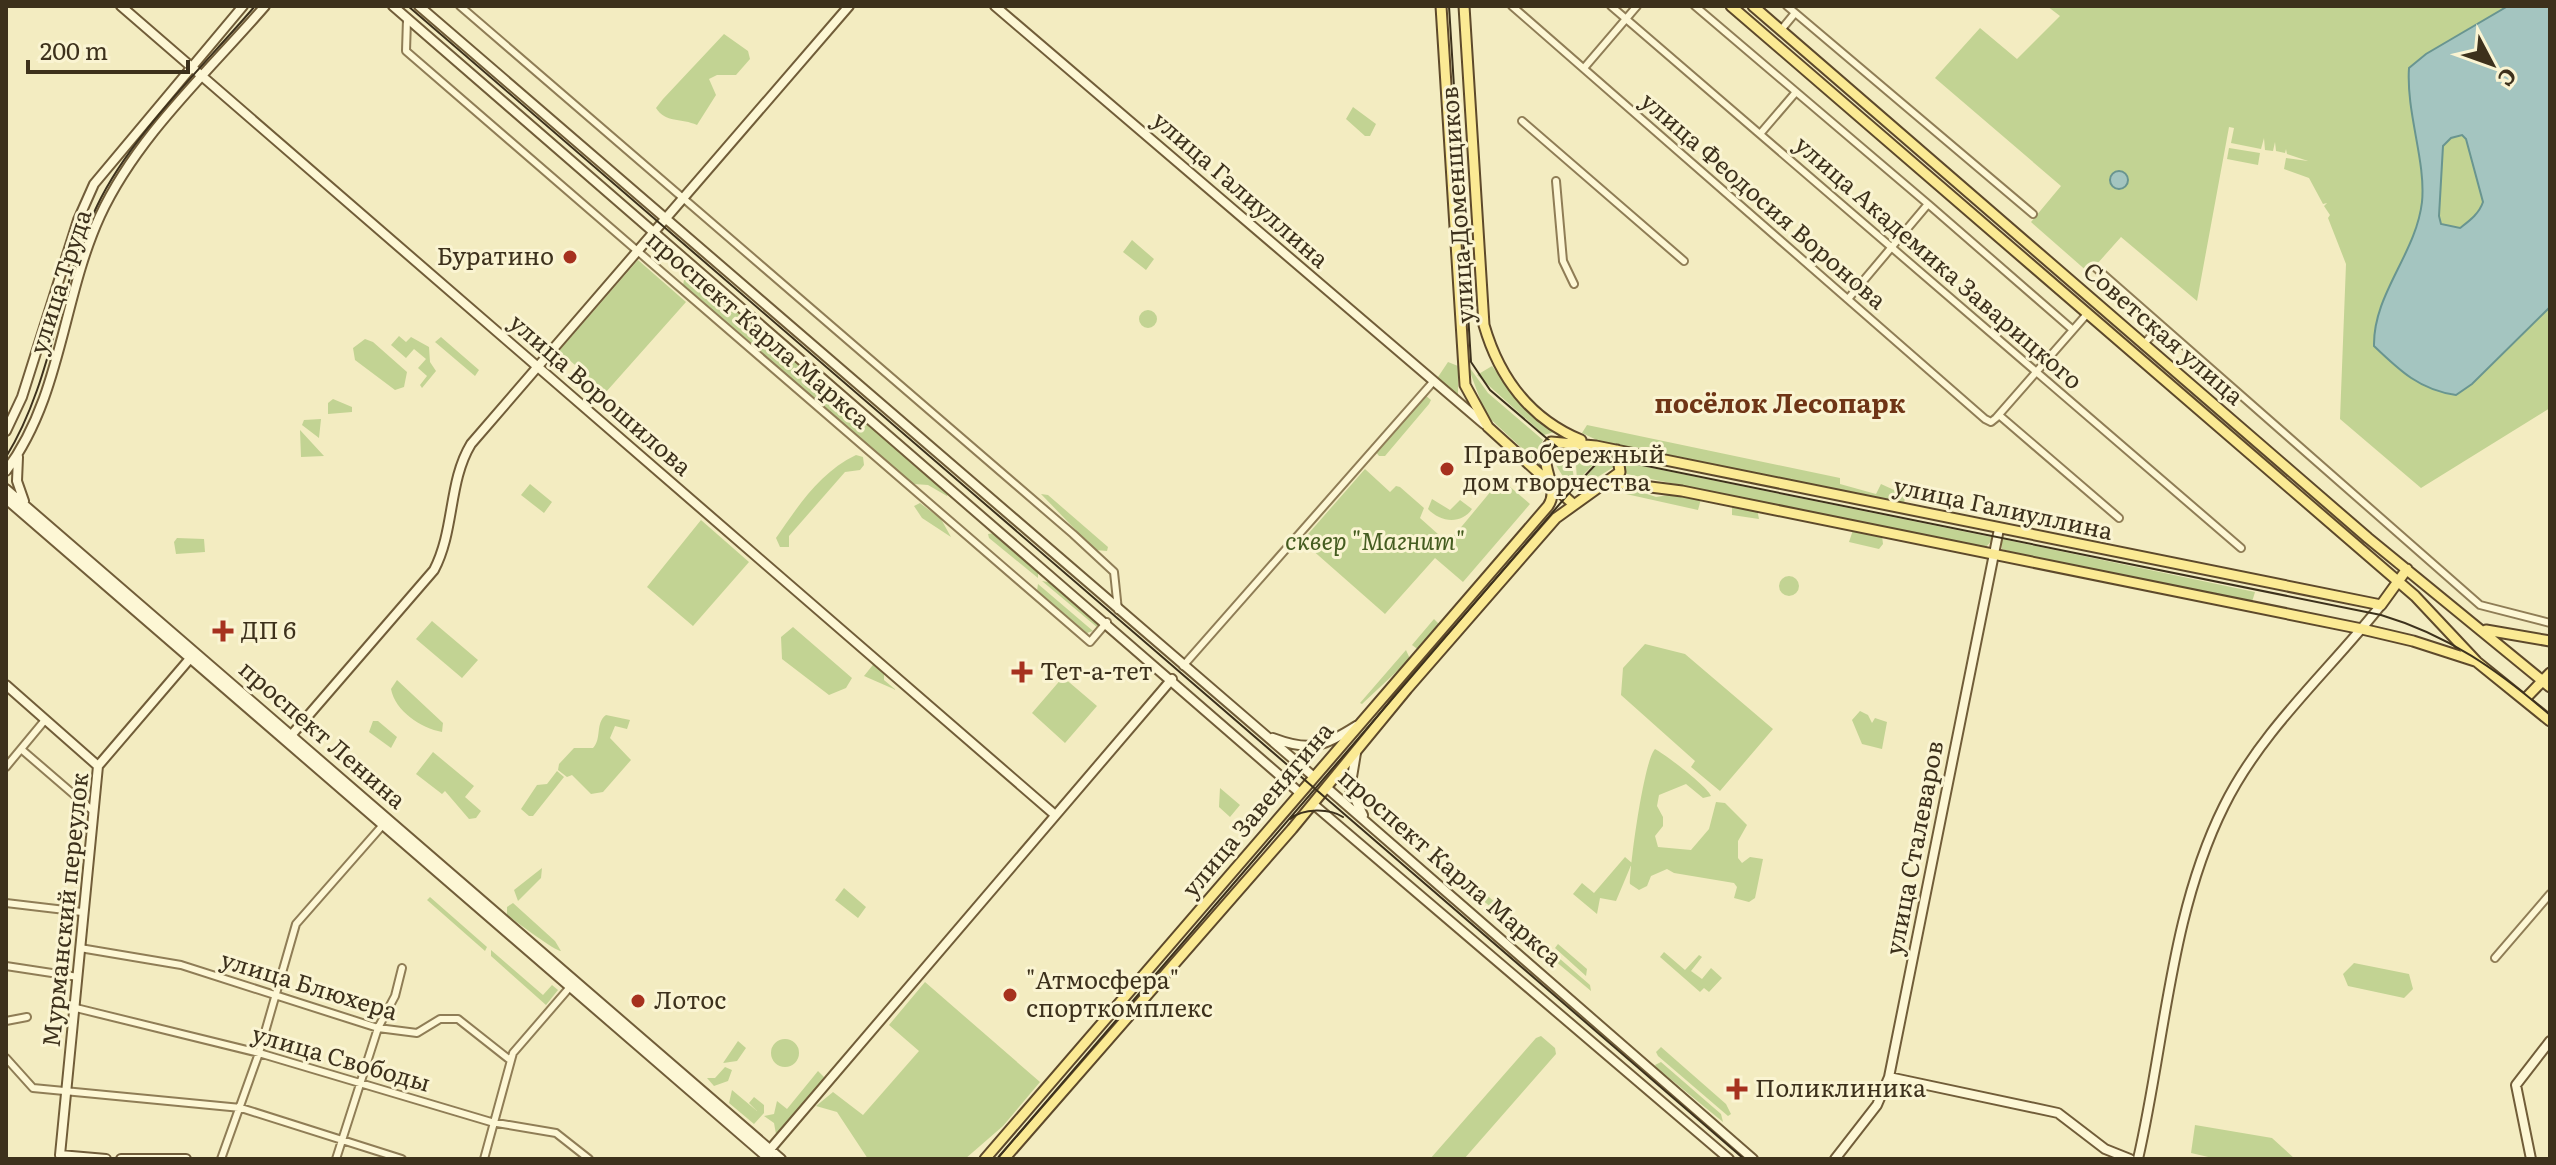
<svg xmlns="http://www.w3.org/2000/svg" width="2556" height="1165" viewBox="0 0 2556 1165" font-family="Literata,serif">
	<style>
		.green { fill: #c2d393 }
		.water { fill: #a4c5c0; stroke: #699590; stroke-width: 2; fill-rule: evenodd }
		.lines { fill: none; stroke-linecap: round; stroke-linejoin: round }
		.street-casing { stroke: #8f7d56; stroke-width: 10 }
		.secondary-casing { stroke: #715d39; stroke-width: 12 }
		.primary-casing { stroke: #5d492b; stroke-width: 13 }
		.street { stroke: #fdf7d5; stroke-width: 6 }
		.secondary { stroke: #fdf7d5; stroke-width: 8 }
		.primary { stroke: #fbea94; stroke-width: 9 }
		.tram { stroke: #3d311c; stroke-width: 2 }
		.poi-dot { fill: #a6311e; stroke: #faf4d2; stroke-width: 3 }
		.labels { text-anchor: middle; stroke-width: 6; stroke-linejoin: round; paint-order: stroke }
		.street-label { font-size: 24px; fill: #3d311c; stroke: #faf4d2 }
		.poi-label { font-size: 24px; fill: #3d311c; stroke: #faf4d2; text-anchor: start }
		.park-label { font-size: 24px; font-style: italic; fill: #445c20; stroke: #faf4d2 }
		.neighbourhood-label { font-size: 26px; font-weight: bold; fill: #6f3516; stroke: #faf4d2 }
	</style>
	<rect width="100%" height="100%" fill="#f3ecc1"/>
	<path class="green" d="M2047,6H2550V408L2421,488L2340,419L2346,264L2328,218L2330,215L2324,206L2327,203L2323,204L2309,178L2284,169L2286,158L2308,161L2287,154L2286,149L2285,153L2276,151L2275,142L2273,151L2265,150L2264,138L2261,149L2231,143L2234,128L2229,127L2197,301L2121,237L2089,273L2031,222L2061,186L1935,78L1980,28L2017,59L2060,16Z
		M724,34L748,51L750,59L736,75H717L709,79L716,95L697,125C682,118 665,123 656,108L663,99Z
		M1353,107L1376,124L1370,136H1365L1346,119Z
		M2229,148L2260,153L2258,165L2227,159Z
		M1132,240L1154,259L1146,270L1123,252Z
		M638,260L686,302L606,392L559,351Z
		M697,277L949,492L947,496L928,485L914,484L692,297L683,285L684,280Z
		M1139 319a9 9 0 1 1 18 0a9 9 0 1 1-18 0Z
		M399,336L406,342L411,337L429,347L430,362L436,371L422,388L420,385L427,376L418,368L426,359L414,349L406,358L391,345Z
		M441,337L479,370L475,376L435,342Z
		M365,339L373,342L407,372L404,387L395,390L355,360L353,348Z
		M1448,362L1458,366V397L1436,380Z
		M1467,364L1488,393L1543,440L1539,449L1541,466L1486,415Z
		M1492,366L1526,411L1554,432L1544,435L1477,375Z
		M1425,395L1431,400L1429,404L1385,456H1379L1376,452Z
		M333,399L352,407V412L328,414V403Z
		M321,419L319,438L302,425L304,420Z
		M1587,425L1840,478V484L1876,494L1881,484L1905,495L1904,505L1599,441L1582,433Z
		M300,430L324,456L301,457Z
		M1550,445C1564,457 1581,468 1570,488L1551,457Z
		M1561,450L1601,457L1577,481L1576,465Z
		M856,455L863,457L864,465L860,470L845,472L789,536V547H780L776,538C799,505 819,473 856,455Z
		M1607,460L1617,461V465L1575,491L1595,466Z
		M1627,463L1991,537L1993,539L1986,547H1981L1622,473Z
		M1365,469L1390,492L1396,486L1400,487L1424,508L1420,518L1448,543L1501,479L1530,504L1463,582L1435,558L1385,614L1302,541Z
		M530,484L552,502L544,513L521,495Z
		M1626,487L1656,497L1675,494L1701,499L1698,510L1626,494Z
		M1041,494L1048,495L1108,547L1107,551L1095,550Z
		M1432,499L1450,510L1460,500L1472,509C1461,525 1440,522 1428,509Z
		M920,503L941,519L951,537L922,518L914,506Z
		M1732,506L1757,509L1759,519L1732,515Z
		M701,520L749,562L693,626L647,587Z
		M1853,530L1882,536L1883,544L1879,549L1849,542Z
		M995,533L1038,571V578L989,538L988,534Z
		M177,538L204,539L205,552L176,554L174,542Z
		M2002,539L2255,592L2252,602L2021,555L2002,549Z
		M1779 586a10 10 0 1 1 20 0a10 10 0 1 1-20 0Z
		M1042,581L1054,583L1100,624L1098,628Z
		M1038,584L1093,631L1087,633L1037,591Z
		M1434,619L1441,626L1420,651L1412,645Z
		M432,621L478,660L462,678L416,639Z
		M793,627L852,678L846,688L829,695L782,659L781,637Z
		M1645,644L1685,654L1773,729L1720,791L1691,767L1695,761L1621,695L1623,668Z
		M1406,650L1410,659L1362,704L1360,703Z
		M876,661L884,668V680L896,690L864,676Z
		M1063,677L1097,706L1065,743L1032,713Z
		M397,680L443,723L442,732C421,728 395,711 391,689Z
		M1860,711L1868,715L1872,723L1875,718L1887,722L1882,749L1862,744L1852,720Z
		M606,715L630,720L627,729L615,726L610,738L631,760L603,792L591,794L572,775L567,777L558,770L559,764L574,748H593C602,739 595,723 606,715Z
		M373,721H378L397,737L391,748L369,732Z
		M1655,749C1666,755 1707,786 1711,796L1703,798L1686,784L1659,795L1657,806L1663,817V826L1655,836L1658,847L1691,850L1709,829L1716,802L1725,803L1747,825L1738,841V858L1742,863L1750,857L1763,859L1755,898L1749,902L1734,898L1737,887L1734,883L1674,873L1667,869L1651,876L1647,886L1639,890L1630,884C1630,864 1644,760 1655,749Z
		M433,752L474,786L465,797L481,811L476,818L469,819L445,791L442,794L416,774Z
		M557,771L564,777L533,816H529L521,809L537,785L547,784Z
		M1220,788L1240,805L1230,817L1219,807Z
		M1625,857L1632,863L1616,901L1600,898L1597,914L1573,894L1582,883L1594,893Z
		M542,868L541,878L518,901L514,890Z
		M1466,877L1590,985L1591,991L1462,883L1461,879Z
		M844,888L866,907L858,918L835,900Z
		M430,897L487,947L485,951L427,900Z
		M513,903L555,941L561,951C555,951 517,922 507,915V907Z
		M1558,944L1587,969L1586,976L1555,948Z
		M491,950L543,995L552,985L558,990L546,1005L491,956Z
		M1664,952L1685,970L1699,955L1702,957L1691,971L1702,979L1711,968L1722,978L1709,992L1704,988L1700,992L1660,957Z
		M2354,963L2409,974L2413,989L2404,998L2348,986L2343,974Z
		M925,982L1040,1082L1003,1126L965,1159H868L837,1112L816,1106L833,1092L863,1115L919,1051L889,1025Z
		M1541,1036L1555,1048L1556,1054L1464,1159H1430L1536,1038Z
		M771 1053a14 14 0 1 1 28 0a14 14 0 1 1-28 0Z
		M738,1041L746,1048L737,1061L723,1063Z
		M1661,1047L1726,1104L1731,1114L1728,1116L1658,1056L1656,1052Z
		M1661,1062L1721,1114L1723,1122L1657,1068L1655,1065Z
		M725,1067L732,1070L728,1081L714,1086L707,1078H715Z
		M818,1071L825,1078L776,1134L774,1123L764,1116L774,1114L777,1101L787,1109Z
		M732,1090L757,1111L749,1103L754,1097L764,1105V1113L754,1124L729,1103Z
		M2195,1125L2272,1138L2295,1159H2217L2191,1153Z"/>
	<path class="water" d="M2508,6H2550V307L2472,384L2456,395C2420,390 2400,371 2374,346C2373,294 2416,254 2422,202C2426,161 2406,113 2409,68L2426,54ZM2462,135L2466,139L2483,202C2479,214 2469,221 2460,228L2441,224L2439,216L2443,146L2451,138Z
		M2110 180a9 9 0 1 1 18 0a9 9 0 1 1-18 0Z"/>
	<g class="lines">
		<g class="street-casing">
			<path id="street" d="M460,6L1073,534L1114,572L1118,610
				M1512,6L1985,419L1991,422L1996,418L2087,314
				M1611,6L2241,548
				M1695,6L1928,204
				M1787,6L2033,214
				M407,19L406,51L1090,642L1107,622
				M1781,30L1795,13
				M1584,68L1637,6
				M1522,121L1684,261
				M1760,134L1796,92
				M1556,181L1563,261L1574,284
				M2096,268L2480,605L2550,623
				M1848,299L1928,204L2073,330
				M2143,345L2161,325
				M1999,415L2119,518
				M1183,666L1433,382
				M21,749L93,811
				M6,767L45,720
				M6,903L82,912
				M80,948L181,965L378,1028L417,1033L440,1019H458L510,1060
				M2495,958L2550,894
				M6,966L78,977
				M76,1008L259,1053L491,1122L556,1133L589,1159
				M6,1021L27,1017
				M6,1058L33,1088L241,1108L402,1159
				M221,1159L259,1053L296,924L382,826
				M336,1159L378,1028L395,996L402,968
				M484,1159L513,1053L570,987"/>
		</g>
		<g class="secondary-casing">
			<path id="secondary" d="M121,6L1054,814
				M393,6L1300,793
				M419,6L1314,777
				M995,6L1484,424
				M6,431L22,397L78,220L94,184L243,6
				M18,457L17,481L24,501
				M6,471C62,396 62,299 100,216C137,136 208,72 265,6
				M6,489L781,1159
				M6,499L769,1159
				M6,685L98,766
				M1273,738C1310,752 1323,747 1356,726
				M288,739L434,570C455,530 448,482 471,444L849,6
				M1356,753L1350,789L1363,815
				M1327,788L1753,1159
				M1313,804L1729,1159
				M1889,1077L2058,1113L2105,1149L2130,1159
				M767,1153L1172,679
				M106,1159L60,1155L98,766L193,655
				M121,1159H186
				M1835,1159L1877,1105L1889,1077L1999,529
				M2138,1159C2165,1042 2170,914 2224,806C2262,729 2329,671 2381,605
				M2531,1159L2516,1085L2550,1041"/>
		</g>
		<g class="primary-casing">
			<path id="primary" d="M1441,6L1465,385L1488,427L1572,503
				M1464,6L1484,325C1499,377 1530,419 1581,440
				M1731,6L2415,596L2477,662L2550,721
				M1753,6L2368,538L2550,687
				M1605,485L1619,483L1682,491L2362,629L2413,641L2475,661
				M2486,630L2550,641
				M2525,699L2550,673
				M985,1159L1548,506C1562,486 1534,462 1551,442L1596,446L2381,605L2407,569
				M1004,1159L1292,829L1407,689L1556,518L1620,472L1617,450"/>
		</g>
		<use href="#street" class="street"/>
		<use href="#secondary" class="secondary"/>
		<use href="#primary" class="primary"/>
		<path class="tram" d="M408,6L1744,1159
			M1449,6L1471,362L1490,390L1564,453
			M1553,447L2381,615C2448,635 2498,670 2550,715
			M6,457C53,381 58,286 97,206C130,136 204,66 255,6
			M1290,819C1303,808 1329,808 1343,817
			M997,1159L1570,492L1596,464L1613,459"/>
	</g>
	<g class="poi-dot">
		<circle cx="570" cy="257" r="8"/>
		<circle cx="1447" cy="469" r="8"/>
		<path d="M219 619h8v8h8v8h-8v8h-8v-8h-8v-8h8z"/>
		<path d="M1018 660h8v8h8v8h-8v8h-8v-8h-8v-8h8z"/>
		<circle cx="1010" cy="995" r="8"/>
		<circle cx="638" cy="1001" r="8"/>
		<path d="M1733 1077h8v8h8v8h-8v8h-8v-8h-8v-8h8z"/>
	</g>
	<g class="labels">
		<g class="street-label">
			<text transform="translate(1240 190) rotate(41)" y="8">улица Галиуллина</text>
			<text transform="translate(1763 201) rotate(41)" y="8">улица Феодосия Воронова</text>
			<text transform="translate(1458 205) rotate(-94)" y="8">улица Доменщиков</text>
			<text transform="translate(1938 263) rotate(41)" y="8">улица Академика Заварицкого</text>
			<text transform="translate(61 282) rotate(-72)" y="8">улица Труда</text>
			<text transform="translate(758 330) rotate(41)" y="8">проспект Карла Маркса</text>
			<text transform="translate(2163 334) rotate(41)" y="8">Советская улица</text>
			<text transform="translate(600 395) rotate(41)" y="8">улица Ворошилова</text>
			<text transform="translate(2003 509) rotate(12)" y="8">улица Галиуллина</text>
			<text transform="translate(322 735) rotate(41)" y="8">проспект Ленина</text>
			<text transform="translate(1258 810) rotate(-50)" y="8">улица Завенягина</text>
			<text transform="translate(1915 848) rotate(-79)" y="8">улица Сталеваров</text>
			<text transform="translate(1450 868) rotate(41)" y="8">проспект Карла Маркса</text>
			<text transform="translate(66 910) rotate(-84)" y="8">Мурманский переулок</text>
			<text transform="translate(309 986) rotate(17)" y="8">улица Блюхера</text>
			<text transform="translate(341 1059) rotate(16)" y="8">улица Свободы</text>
		</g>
		<g class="poi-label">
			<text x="554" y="265" text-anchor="end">Буратино</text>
			<text x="1463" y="463">Правобережный<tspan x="1463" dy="28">дом творчества</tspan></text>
			<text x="241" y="639">ДП 6</text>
			<text x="1040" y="680">Тет-а-тет</text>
			<text x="1026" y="989">"Атмосфера"<tspan x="1026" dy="28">спорткомплекс</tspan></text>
			<text x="654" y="1009">Лотос</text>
			<text x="1755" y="1097">Поликлиника</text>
		</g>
		<g class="park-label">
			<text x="1375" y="550">сквер "Магнит"</text>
		</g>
		<g class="neighbourhood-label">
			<text x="1780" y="413">посёлок Лесопарк</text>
		</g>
	</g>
	<rect width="2556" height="1165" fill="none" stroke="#3d311c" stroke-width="16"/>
	<g transform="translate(2492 64) rotate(131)" stroke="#faf4d2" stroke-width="6" paint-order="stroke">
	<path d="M0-6L14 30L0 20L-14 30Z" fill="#3d311c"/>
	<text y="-12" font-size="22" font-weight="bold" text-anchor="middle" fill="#3d311c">С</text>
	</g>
	<path d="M28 60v12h160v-12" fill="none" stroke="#3d311c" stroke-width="4"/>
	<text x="40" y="60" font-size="24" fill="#3d311c" stroke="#faf4d2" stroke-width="6" paint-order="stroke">200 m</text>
</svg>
